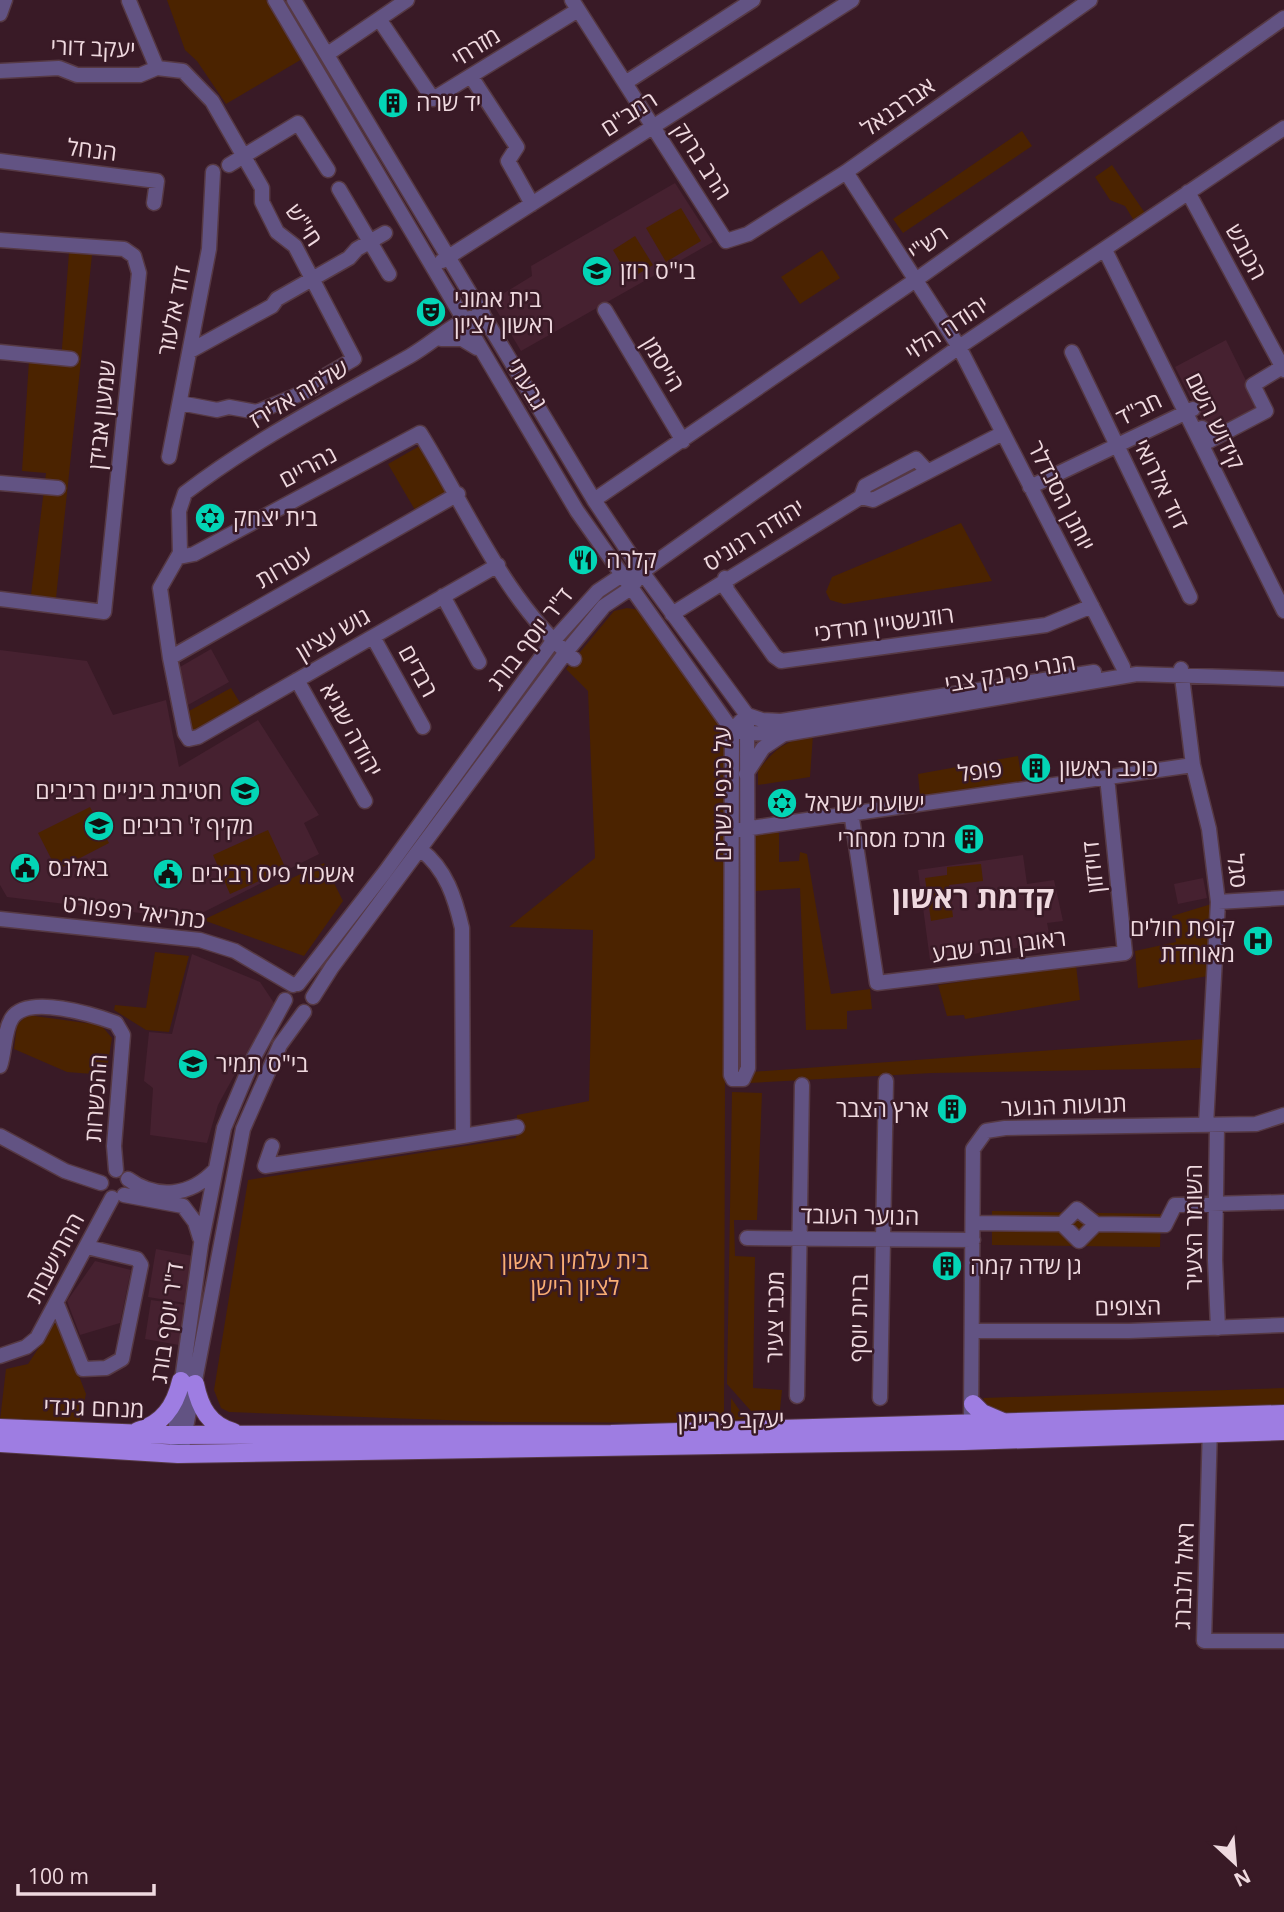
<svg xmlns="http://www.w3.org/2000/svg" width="1284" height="1912" viewBox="0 0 1284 1912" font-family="'Open Sans','Noto Sans Hebrew',sans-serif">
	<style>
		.built { fill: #462130 }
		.green { fill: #4b2300 }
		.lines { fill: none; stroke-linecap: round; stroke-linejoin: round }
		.minor-casing { stroke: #563944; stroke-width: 17 }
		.major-casing { stroke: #563944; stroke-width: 20 }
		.minor { stroke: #625383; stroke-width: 14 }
		.major { stroke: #9e7de2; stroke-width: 18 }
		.labels { text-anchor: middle; stroke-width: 5; stroke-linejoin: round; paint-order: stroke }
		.street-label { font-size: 23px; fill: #efd9df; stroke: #391a26 }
		.poi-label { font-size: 23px; fill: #efd9df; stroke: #391a26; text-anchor: start }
		.park-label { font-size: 23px; fill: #f9ad74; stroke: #391a26 }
		.district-label { font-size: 30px; font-weight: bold; fill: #efd9df; stroke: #391a26 }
	</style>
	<rect width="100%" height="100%" fill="#391a26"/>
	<path class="built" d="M675,183L713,242L521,351L491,301L532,276L531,266Z
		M1226,340L1260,409L1210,436L1175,367Z
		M211,649L229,682L188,705L180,667Z
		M0,650L87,661L113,715L166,700L179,767L258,720L319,815L304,823L319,854L190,919L7,897L0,885Z
		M1023,855L1027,884L1054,880L1063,921L1047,923L1051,943L930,960L918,870Z
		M1203,878L1207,898L1178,904L1174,884Z
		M192,954L260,982L274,1003L218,1105L207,1143L150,1135L153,1088L144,1081L149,1032L172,1034Z
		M156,1249L193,1256L185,1303L148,1297Z
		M95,1261L131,1270L120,1323L80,1335L67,1301Z
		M151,1300L186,1305L179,1345L145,1339Z"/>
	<path class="green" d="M167,0H266L302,59L226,104L197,61L185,50Z
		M1022,131L1032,146L903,233L893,219Z
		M1112,165L1147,216L1136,224L1125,206L1110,200L1095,177Z
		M681,208L701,241L666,262L646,228Z
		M635,236L653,265L630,279L613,250Z
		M822,250L840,278L800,304L781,277Z
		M69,252L92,255L56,598L31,595L46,473L22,471L29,360L61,362Z
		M423,444L450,489L415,510L388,464Z
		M961,523L992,581L844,604L830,600L826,592L832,577Z
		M627,608L640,610L722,729L726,751L724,1423L499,1422L229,1412L221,1408L214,1390L248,1180L516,1138L517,1115L589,1101L593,930L509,927L595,858L588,691L566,669L614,611Z
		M231,688L242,706L193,732L189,711Z
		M813,735L810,777L758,785V770C778,747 783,742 813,735Z
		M1018,756L1022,781L920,796L918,774Z
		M90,807L109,843L57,870L38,833Z
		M268,830L286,869L230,894L213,855Z
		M755,833H779V862L799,861L800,852L807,854L831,994L870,989L872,1009L847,1011V1029L806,1030L800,888L755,891Z
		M324,863L343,901L304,956L203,920Z
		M981,864L983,881L949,885L953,917L931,921L925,878L947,875V867Z
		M1218,902L1214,975L1138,988L1135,951L1176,942L1172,916Z
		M155,952L189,956L169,1032L146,1030L114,1010L115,1005L146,1008Z
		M1076,965L1080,1000L965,1019L964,1015L947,1016L938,985Z
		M27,1015L101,1025L112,1038L106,1075L67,1072L14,1049L17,1025Z
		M1205,1039L1202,1068L932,1073L749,1083L751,1072Z
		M732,1092L762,1093L757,1220H734L735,1256L755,1257L753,1388L782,1390L780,1410L751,1411L727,1384Z
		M992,1211L1161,1214L1160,1247L992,1245Z
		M57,1320L86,1394L79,1424L0,1420L6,1369L28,1364Z
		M1284,1388V1414L1016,1423L991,1413L983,1398Z
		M731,1398L745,1418L731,1421Z"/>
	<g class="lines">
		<g class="minor-casing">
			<path id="minor" d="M275,0L577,511L732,730L746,733L785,734L1137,674L1284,679
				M294,0L594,500L642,572L747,715
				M572,0L726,241L748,234L846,172L1090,0
				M129,1L157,68
				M0,14L5,0
				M379,19L433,99L578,10
				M329,53L407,0
				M0,71L59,68L77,75H140L157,68L183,71L212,101L262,188V202L277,232L295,246L354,359L323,377L314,388L257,412L229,407L217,410L180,403
				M472,78L517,147L508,161L532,204
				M625,83L753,0
				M0,161L157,181L154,203
				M229,165L298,123L328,170
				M846,172L959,347L1123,667
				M339,189L389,274
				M1188,192L1284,370
				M0,240L124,249L134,256L139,273L104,612L0,599
				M1105,250L1284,611
				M442,261L852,0
				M605,310L683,441
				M483,314C453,321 436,341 410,356C334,399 254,440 185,493L179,511L180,553L160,588L170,658L185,733L189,739L198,737L498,565
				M441,339H462L477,348
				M190,351L272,306L277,299L349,258L357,249L385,233
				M0,352L71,359
				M1072,352L1190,597
				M1202,428L1209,441L1266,411L1253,385L1284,366
				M169,457L209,249L213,172
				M0,483L58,488
				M1030,487L1193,409
				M861,497L865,486L916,459L927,471
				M594,500L917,279L1284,18
				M179,557L194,554L420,433C467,508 505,602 574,659
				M725,578L727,590L774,656L781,661L1046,625L1092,606
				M443,596L479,662
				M672,614L861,497L873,500L1003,433
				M373,637L423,727
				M170,658L458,494
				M1181,669L1193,765L1209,829L1218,902L1206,1125
				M297,680L365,801
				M747,715L748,1068L743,1079H733L731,1075L732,730Z
				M747,715L762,720L781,721L1094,672
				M746,774L763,748L784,734
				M851,812L877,983L1125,953L1107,777
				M737,830L1193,765
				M1218,902L1284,898
				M0,919L200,940L235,951L293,985
				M298,984L385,872L553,641L598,591L622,575L630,574
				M313,997L332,967L566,652L604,606L631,588L642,572L959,347L1284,128
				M0,1066C5,1052 4,1030 12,1018C28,994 94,1015 116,1023L123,1035L114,1146L116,1170
				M1217,1125L1215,1260L1218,1328
				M0,1136L65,1171L101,1183
				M463,1136L517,1127
				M272,1146L265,1166L463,1136L462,928C455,898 446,869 421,850
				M128,1179C157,1200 191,1196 215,1170
				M124,1195L183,1206L195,1222L200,1238
				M973,1223L1062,1224L1077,1209L1096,1224L1165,1225L1175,1205L1284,1202
				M1062,1224L1079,1241L1096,1224
				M747,1238L973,1240
				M57,1304L83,1369L106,1368L122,1359L141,1265L137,1259L87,1247
				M972,1331H1129L1284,1325
				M0,1356L26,1347L37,1338L112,1198
				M797,1396L802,1085
				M880,1398L886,1081
				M971,1415L973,1149L986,1131L1005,1128L1256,1124L1284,1115
				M1210,1426L1204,1641H1284
				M183,1443L243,1129L280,1045L304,1012
				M177,1446L176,1423L201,1244L224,1128L254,1057L285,1000"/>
		</g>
		<g class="major-casing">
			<path id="major" d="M195,1384C200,1408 209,1425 233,1432
				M973,1404L982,1413L1003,1422
				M0,1428L170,1435L611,1434L1284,1414
				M138,1431C163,1424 175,1406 181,1381
				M0,1443L178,1454L964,1441L1284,1431"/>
		</g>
		<use href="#minor" class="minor"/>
		<use href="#major" class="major"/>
	</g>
	<defs>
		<g id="building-disc" transform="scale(1.575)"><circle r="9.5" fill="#03d5b6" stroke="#391a26"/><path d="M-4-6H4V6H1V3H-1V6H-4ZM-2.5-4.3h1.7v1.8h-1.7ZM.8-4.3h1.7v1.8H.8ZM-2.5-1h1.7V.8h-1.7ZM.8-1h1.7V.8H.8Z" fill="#111"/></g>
		<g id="school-disc" transform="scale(1.575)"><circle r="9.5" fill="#03d5b6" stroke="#391a26"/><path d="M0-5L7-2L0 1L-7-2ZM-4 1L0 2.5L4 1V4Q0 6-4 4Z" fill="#111"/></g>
		<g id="theatre-disc" transform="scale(1.575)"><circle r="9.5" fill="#03d5b6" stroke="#391a26"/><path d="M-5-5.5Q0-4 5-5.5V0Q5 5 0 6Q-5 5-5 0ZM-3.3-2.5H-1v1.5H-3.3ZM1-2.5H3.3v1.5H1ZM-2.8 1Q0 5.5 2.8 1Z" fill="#111"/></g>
		<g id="synagogue-disc" transform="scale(1.575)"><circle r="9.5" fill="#03d5b6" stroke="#391a26"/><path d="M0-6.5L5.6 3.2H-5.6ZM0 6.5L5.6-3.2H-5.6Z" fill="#111"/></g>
		<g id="restaurant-disc" transform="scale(1.575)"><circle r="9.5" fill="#03d5b6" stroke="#391a26"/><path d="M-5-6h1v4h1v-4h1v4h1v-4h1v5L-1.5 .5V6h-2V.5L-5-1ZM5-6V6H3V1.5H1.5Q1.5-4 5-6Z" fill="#111"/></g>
		<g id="civic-disc" transform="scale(1.575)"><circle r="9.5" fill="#03d5b6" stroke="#391a26"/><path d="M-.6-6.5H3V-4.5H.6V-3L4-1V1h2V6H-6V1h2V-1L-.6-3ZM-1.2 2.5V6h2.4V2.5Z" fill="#111"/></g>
		<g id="hospital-disc" transform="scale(1.575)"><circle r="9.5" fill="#03d5b6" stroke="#391a26"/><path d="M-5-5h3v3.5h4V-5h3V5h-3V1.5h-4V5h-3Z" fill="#111"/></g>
	</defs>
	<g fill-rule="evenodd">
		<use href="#building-disc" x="393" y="103"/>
		<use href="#school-disc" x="597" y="271"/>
		<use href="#theatre-disc" x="431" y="312"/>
		<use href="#synagogue-disc" x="210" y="518"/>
		<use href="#restaurant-disc" x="583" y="560"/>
		<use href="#building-disc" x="1036" y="768"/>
		<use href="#school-disc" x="245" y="791"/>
		<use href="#synagogue-disc" x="782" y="803"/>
		<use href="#school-disc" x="99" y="826"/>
		<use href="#building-disc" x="969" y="839"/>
		<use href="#civic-disc" x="25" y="868"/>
		<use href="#civic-disc" x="168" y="874"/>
		<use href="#hospital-disc" x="1258" y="941"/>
		<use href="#school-disc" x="193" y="1064"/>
		<use href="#building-disc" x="952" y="1109"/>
		<use href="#building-disc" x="947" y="1266"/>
	</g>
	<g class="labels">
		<g class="street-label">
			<text transform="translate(476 47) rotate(-32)" y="8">מזרחי</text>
			<text transform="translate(93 48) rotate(2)" y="8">יעקב דורי</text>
			<text transform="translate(898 107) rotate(-35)" y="8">אברבנאל</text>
			<text transform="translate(629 114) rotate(-33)" y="8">רמב"ם</text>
			<text transform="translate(92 150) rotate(7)" y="8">הנחל</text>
			<text transform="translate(702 161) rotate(57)" y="8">הרב ברוק</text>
			<text transform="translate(304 225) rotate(56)" y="8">חי"ש</text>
			<text transform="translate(928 243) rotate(-35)" y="8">רש"י</text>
			<text transform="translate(1246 252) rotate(62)" y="8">הכובש</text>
			<text transform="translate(174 311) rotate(-79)" y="8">דוד אלעזר</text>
			<text transform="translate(947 328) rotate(-34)" y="8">יהודה הלוי</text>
			<text transform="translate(663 364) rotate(59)" y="8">הייסמן</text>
			<text transform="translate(527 384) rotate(59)" y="8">גבעתי</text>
			<text transform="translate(299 394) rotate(-31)" y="8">שלמה אלירז</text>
			<text transform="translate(1139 409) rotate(-26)" y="8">חב"ד</text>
			<text transform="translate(102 415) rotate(-84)" y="8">שמעון אבידן</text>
			<text transform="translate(1215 421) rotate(64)" y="8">קידוש השם</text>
			<text transform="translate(308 467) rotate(-28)" y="8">נהריים</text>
			<text transform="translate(1161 484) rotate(64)" y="8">דוד אלרואי</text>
			<text transform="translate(1061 496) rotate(63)" y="8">יוחנן הסנדלר</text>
			<text transform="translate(754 535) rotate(-32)" y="8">יהודה רגוניס</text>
			<text transform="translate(284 567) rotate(-30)" y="8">עטרות</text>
			<text transform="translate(884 624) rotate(-8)" y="8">רוזנשטיין מרדכי</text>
			<text transform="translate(333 634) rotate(-30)" y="8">גוש עציון</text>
			<text transform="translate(530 639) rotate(-52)" y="8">ד"ר יוסף בורג</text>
			<text transform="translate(418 671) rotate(61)" y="8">רבדים</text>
			<text transform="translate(1010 673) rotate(-10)" y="8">הנרי פרנק צבי</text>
			<text transform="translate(351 730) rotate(61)" y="8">יהודה שגיא</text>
			<text transform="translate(980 771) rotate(-8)" y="8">פופל</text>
			<text transform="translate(723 794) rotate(-90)" y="8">על כנפי נשרים</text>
			<text transform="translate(1093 867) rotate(-96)" y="8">דוידזון</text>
			<text transform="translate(1237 871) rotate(83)" y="8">סגל</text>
			<text transform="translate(134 912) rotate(7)" y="8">כתריאל רפפורט</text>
			<text transform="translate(999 946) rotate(-7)" y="8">ראובן ובת שבע</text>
			<text transform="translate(96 1098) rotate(-86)" y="8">ההכשרות</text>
			<text transform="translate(1064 1106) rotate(-2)" y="8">תנועות הנוער</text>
			<text transform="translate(860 1216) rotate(1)" y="8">הנוער העובד</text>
			<text transform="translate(1194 1227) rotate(-90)" y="8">השומר הצעיר</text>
			<text transform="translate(55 1258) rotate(-62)" y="8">ההתישבות</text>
			<text transform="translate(1128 1307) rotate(-1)" y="8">הצופים</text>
			<text transform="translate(775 1317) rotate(-89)" y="8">מכבי צעיר</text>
			<text transform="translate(859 1318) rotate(-89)" y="8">ברית יוסף</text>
			<text transform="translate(167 1323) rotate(-82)" y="8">ד"ר יוסף בורג</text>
			<text transform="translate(94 1408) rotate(2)" y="8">מנחם גינדי</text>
			<text transform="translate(731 1420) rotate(-1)" y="8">יעקב פריימן</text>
			<text transform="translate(1184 1576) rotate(-88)" y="8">ראול ולנברג</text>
		</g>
		<g class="poi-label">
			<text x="416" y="111">יד שרה</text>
			<text x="620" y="279">בי"ס רוזן</text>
			<text x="454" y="307">בית אמוני<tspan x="454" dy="26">ראשון לציון</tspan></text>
			<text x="233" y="526">בית יצחק</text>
			<text x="606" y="568">קלרה</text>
			<text x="1059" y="776">כוכב ראשון</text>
			<text x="222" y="799" text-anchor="end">חטיבת ביניים רביבים</text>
			<text x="805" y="811">ישועת ישראל</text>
			<text x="122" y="834">מקיף ז' רביבים</text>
			<text x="946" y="847" text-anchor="end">מרכז מסחרי</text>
			<text x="48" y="876">באלנס</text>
			<text x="191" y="882">אשכול פיס רביבים</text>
			<text x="1235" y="936" text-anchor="end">קופת חולים<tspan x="1235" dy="26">מאוחדת</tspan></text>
			<text x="216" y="1072">בי"ס תמיר</text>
			<text x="929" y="1117" text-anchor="end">ארץ הצבר</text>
			<text x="970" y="1274">גן שדה קמה</text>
		</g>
		<g class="park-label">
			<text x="575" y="1269">בית עלמין ראשון<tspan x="575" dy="26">לציון הישן</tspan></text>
		</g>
		<g class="district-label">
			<text x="973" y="908">קדמת ראשון</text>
		</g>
	</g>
	<g transform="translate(1235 1863) rotate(154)" stroke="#391a26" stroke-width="5" paint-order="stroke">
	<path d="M0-5L12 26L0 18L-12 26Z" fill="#efd9df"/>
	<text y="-10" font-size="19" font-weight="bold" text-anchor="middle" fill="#efd9df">N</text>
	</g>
	<path d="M18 1884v10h136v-10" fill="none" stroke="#efd9df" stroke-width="3.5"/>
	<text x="28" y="1884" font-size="21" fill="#efd9df" stroke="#391a26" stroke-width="5" paint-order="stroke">100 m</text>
</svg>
